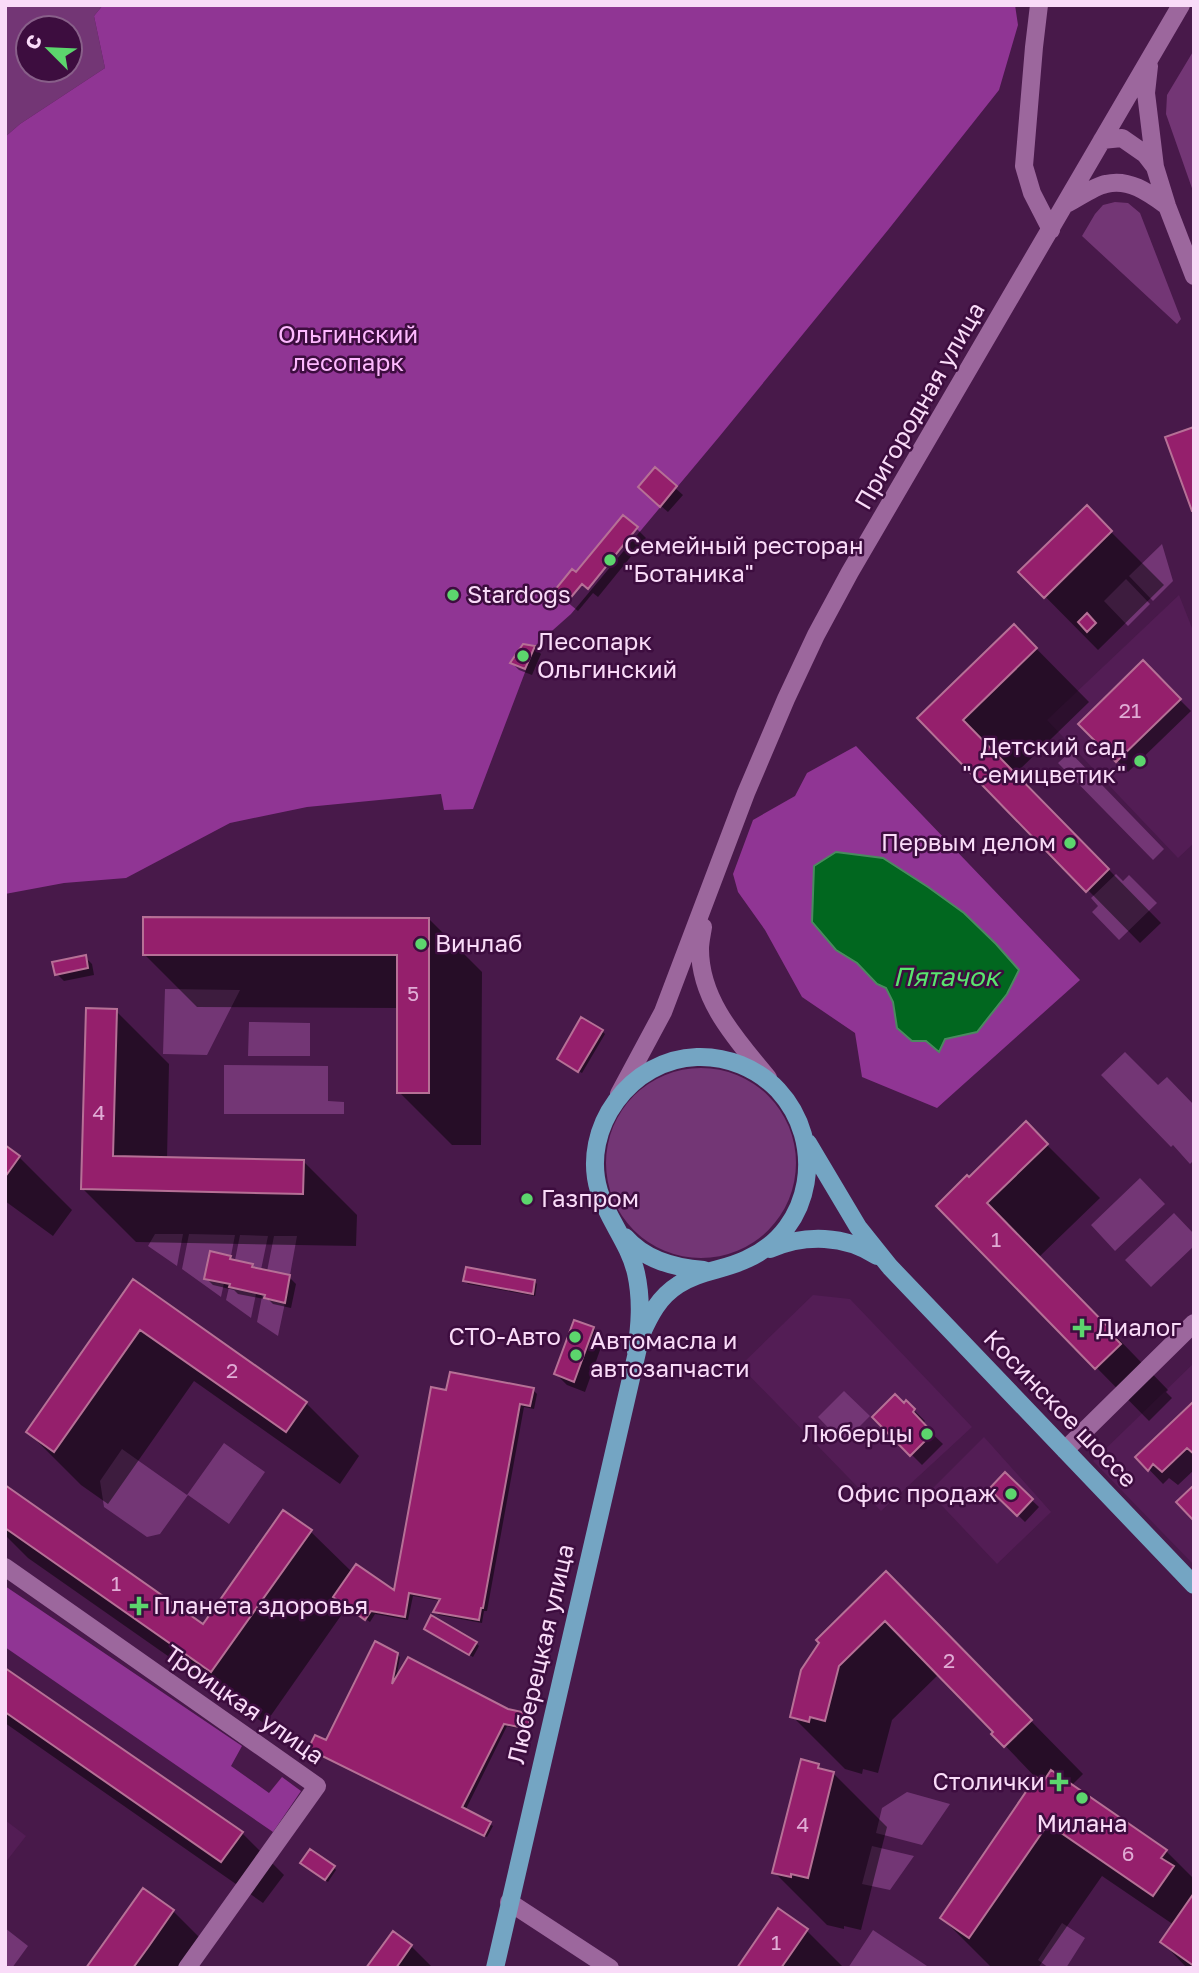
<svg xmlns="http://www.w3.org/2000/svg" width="1199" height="1973" viewBox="0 0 1199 1973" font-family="'Golos Text',sans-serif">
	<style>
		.built { fill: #531d55 }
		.green { fill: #733675; fill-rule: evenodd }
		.forest { fill: #903594; fill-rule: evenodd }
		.water { fill: #01671f; stroke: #4b8a60; stroke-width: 2 }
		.shadow { fill: #0007 }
		.building { fill: #951f6c; stroke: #b67096; stroke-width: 2 }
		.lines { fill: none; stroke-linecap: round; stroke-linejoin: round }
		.minor { stroke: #9c679d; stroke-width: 18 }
		.major { stroke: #74a5c3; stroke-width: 18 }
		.poi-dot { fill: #5cd56d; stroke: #3d0d3f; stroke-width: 2.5 }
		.labels { text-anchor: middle; stroke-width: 5; stroke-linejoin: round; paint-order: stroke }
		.number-label { font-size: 21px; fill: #e0acd5 }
		.park-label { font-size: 24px; fill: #feb9ff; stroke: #3d0d3f }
		.street-label { font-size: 24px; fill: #f9dbf8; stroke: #3d0d3f }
		.poi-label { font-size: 24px; fill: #f9dbf8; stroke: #3d0d3f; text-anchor: start }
		.water-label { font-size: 26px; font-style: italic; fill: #59e46e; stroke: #3d0d3f }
	</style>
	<rect width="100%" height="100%" fill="#48194a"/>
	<path class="built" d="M1179,595L1194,633V843L1178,858L1047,720Z
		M813,1295L850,1299L972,1427L881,1511L740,1366Z
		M1194,1363V1565L1093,1461Z
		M984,1437L1051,1512L997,1564L929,1492Z
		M5,1820L26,1836L5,1863Z"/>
	<path class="green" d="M5,5H103L94,16L105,68L20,124L5,137ZM28,28H70V70H28Z
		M1194,50V194L1166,114L1167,95Z
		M1115,202L1128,203L1140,213L1181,319L1177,324L1082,236L1095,214L1103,205Z
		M1162,544L1173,581L1153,601L1129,576Z
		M1126,579L1150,604L1128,626L1104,601Z
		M1070,752L1164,849L1153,860L1058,763Z
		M1116,874L1123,881L1129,875L1157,903L1119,940L1092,912L1098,906L1091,898Z
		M165,989L240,990L207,1055L163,1054Z
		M249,1022L310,1023V1056H248Z
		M1125,1052L1158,1085L1167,1077L1194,1105V1160L1190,1164L1173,1145L1171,1147L1101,1075Z
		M224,1065L328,1066V1101L344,1102V1114H224Z
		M606 1163a95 95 0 1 1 190 0a95 95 0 1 1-190 0Z
		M1140,1178L1165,1204L1115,1251L1091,1225Z
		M1174,1213L1194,1234V1246L1151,1287L1125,1260Z
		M155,1234H183L177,1266L148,1246Z
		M189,1234L235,1235L231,1256L210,1251L205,1279L224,1283L221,1297L182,1269Z
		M240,1235L268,1236L251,1318L226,1300L229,1287L247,1291L253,1264L235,1260Z
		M274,1236H297L290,1275L270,1271L264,1298L285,1303L278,1336L257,1322Z
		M844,1391L870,1416L843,1443L818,1417Z
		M224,1443L265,1472L229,1524L188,1495L160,1534L147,1537L104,1507L100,1481L122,1449L187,1495Z
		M907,1792L950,1804L922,1845L876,1833L882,1808Z
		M872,1846L914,1856L890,1890L862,1884Z
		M1062,1923L1085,1938L1066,1968H1049L1038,1960Z
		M5,1928L28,1946L12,1968H5Z
		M873,1930L930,1968H848Z"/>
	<path class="forest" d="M103,5H1015L1018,25L999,90L888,230L719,437L571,614L535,646L473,809L444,810L441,794L307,807L230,823L126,878L64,883L5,894V137L20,124L105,68L94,16Z
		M856,746L1080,980L937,1108L862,1077L855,1033L802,997L765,930L738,892L733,874L753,820L795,796L807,773ZM883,858L928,887L964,913L926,1041L912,1040L897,1028L893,1002L886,988L877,984L857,963L836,950Z
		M5,1586L242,1746L231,1766L269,1793L282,1777L301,1791L273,1832L5,1647Z"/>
	<path class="water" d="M836,852L883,858L928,887L964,913L996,944L1019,970L1007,994L977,1032L945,1039L939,1052L926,1041H912L897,1028L893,1002L886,988L877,984L857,963L836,950L812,922L814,866Z"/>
	<path class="shadow" d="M655,470L683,495L668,512L647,494Z
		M1087,508L1164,585L1098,650L1021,572Z
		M636,528L646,538L598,597L593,593L578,611L566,601L577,575Z
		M1014,626L1089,702L1015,774L1161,923L1140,943L919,718Z
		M534,647L541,654L532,675L519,670L512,663Z
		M1143,663L1191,711L1128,772L1081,724Z
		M429,919L482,972L481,1145H452L399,1092V1008L197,1007L144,954Z
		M85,957L92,964L94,975L64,981L57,974Z
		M116,1011L169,1064L167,1159L304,1162L357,1215L356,1246L136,1242L83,1189Z
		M602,1031L605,1034L582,1073L562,1062Z
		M1026,1124L1100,1198L1039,1257L1168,1390L1166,1392L1172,1398L1149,1421L938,1206L969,1180Z
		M5,1147L19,1157L72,1210L53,1236L5,1201Z
		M230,1257L234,1261L252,1265L256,1269L289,1277L296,1284L291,1308L273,1304L269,1300L238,1294L234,1290L213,1285L206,1278Z
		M465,1281H534L537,1284L535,1296L468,1284Z
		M133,1282L306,1403L359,1456L340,1484L194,1381L108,1504L81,1485L28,1432Z
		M593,1328L604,1339L585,1392L567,1385L556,1374Z
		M533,1390L537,1394L534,1409L524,1407L487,1611H484L482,1623L439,1615L435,1611L441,1601L413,1596L408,1620L375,1614L370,1622L347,1607L265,1724L28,1558L5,1535V1487L204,1627L310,1531L352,1572L395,1592L448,1392Z
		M906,1402L925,1421L922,1424L943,1444L922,1465L874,1417Z
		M1194,1404V1470L1178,1485L1169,1478L1163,1484L1137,1457Z
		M1005,1475L1039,1507L1025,1522L991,1489Z
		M886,1573L1083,1774L1071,1786L1166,1851L1194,1879V1968H1187L1162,1942L1174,1925L1102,1876L1038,1968H992L942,1918L1037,1779L994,1734L996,1732L939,1674L892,1720L878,1773L863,1769L862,1774L845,1769L792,1716Z
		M429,1631L476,1643L479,1646L473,1657Z
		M397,1654L400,1657L396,1680L531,1715L534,1718L531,1731L507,1726L465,1811L493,1826L487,1837L310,1749L327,1743Z
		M5,1670L242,1833L284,1875L263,1903L5,1723Z
		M818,1765L824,1771L833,1773L887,1827L861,1930L844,1926V1929L827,1925L774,1872Z
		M305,1866L334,1867L336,1870L328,1882Z
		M144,1890L173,1911L205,1943L187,1968H88Z
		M806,1930L844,1968H739Z
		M411,1946L433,1968H368Z"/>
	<path class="building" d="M1194,427V511H1192L1165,437Z
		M655,467L677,486L660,507L638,487Z
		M1087,505L1112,531L1044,598L1018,572Z
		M623,515L638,527L588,589L582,584L567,602L554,591L572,569L576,572Z
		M1087,613L1096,623L1087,632L1078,622Z
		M1014,624L1037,648L963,720L1109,869L1086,892L917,718Z
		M523,644L535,646L525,669L510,663Z
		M1143,660L1181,699L1116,762L1078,724Z
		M143,917L429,918V1093H397V955H143Z
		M86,955L88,968L55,975L52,962Z
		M86,1008L117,1009L113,1156L304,1160L303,1194L81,1189Z
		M581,1017L603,1030L578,1072L557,1059Z
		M1026,1121L1048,1144L987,1203L1117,1336L1115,1338L1121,1344L1095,1369L936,1206L967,1175L969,1177Z
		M5,1145L20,1156L5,1177Z
		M210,1251L231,1256L230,1259L253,1264L252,1267L290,1275L285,1303L264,1298L265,1295L229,1287L230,1284L204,1279Z
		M466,1267L535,1280L533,1294L463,1281Z
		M133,1279L307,1402L286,1432L140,1330L54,1452L26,1432Z
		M574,1320L594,1327L574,1382L554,1374Z
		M450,1372L534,1388L530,1406L520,1404L483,1608H481L479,1620L433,1612L440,1599L409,1593L405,1617L371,1611L365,1620L333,1597L356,1564L394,1590L431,1387L446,1390Z
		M895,1394L904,1403L906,1400L915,1409L913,1412L933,1433L910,1456L872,1417Z
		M1194,1401V1454L1187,1448L1162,1472L1153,1464L1148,1471L1135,1457Z
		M1005,1472L1033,1499L1017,1516L989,1489Z
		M5,1485L203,1624L283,1510L312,1530L211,1672L5,1528Z
		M1194,1485V1521L1176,1502Z
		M886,1571L1032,1720L1004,1747L991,1734L993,1732L885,1621L839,1666L825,1721L810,1717L809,1722L790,1717L801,1670L819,1643L816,1640Z
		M431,1615L477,1642L469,1655L424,1629Z
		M375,1641L398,1653L392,1684L408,1657L508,1709L531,1714L528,1729L504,1724L462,1807L491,1822L484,1836L308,1749L315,1735L326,1740Z
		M5,1668L243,1832L221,1862L5,1712Z
		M801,1759L819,1764L818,1768L834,1772L808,1878L791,1874V1877L772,1873Z
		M1051,1770L1167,1850L1161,1858L1174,1866L1153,1896L1048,1824L969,1938L940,1918L1036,1777L1043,1782Z
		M310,1849L335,1866L325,1880L300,1863Z
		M143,1888L174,1910L149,1946L133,1968H86Z
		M1194,1893V1966L1160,1942Z
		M778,1908L808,1929L788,1958L781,1968H737Z
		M393,1931L412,1945L396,1968H366Z"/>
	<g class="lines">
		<path class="minor" d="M1039,5L1034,47L1024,166L1032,193L1051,230
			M1149,66L1146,93L1155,167L1167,206L1194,276
			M1102,140L1122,138L1145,154L1155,167
			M1066,204C1077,199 1094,186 1106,184C1129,178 1149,193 1167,206
			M703,927C702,934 700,942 700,949C700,1001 737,1040 768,1078
			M619,1094L663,1012L746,793L786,699L816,635L850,572L1181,5
			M1065,1450L1194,1323
			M5,1567L317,1786L187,1968
			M509,1902L610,1968"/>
		<path class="major" d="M808,1143L858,1227L890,1267L1194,1585
			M625,1237C645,1260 674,1268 704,1270
			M770,1249C805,1234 845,1235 877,1256
			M495,1968L641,1335C650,1315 659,1297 678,1285C698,1271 725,1270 747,1259C814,1229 826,1142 778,1090C757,1068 727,1056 697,1057C631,1059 580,1128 599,1191C608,1220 629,1243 636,1273C642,1300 640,1325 636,1352"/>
	</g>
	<g class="poi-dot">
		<circle cx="610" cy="560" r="7"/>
		<circle cx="453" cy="595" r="7"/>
		<circle cx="523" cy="656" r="7"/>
		<circle cx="1140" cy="761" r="7"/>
		<circle cx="1070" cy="843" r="7"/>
		<circle cx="421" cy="944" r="7"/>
		<circle cx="527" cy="1199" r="7"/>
		<path d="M1078.5 1317.5h7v7h7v7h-7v7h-7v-7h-7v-7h7z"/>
		<circle cx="575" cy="1337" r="7"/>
		<circle cx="576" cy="1355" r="7"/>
		<circle cx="927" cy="1434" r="7"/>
		<circle cx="1011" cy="1494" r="7"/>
		<path d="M135.5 1595.5h7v7h7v7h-7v7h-7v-7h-7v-7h7z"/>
		<path d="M1055.5 1771.5h7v7h7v7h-7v7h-7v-7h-7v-7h7z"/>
		<circle cx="1082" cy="1798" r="7"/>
	</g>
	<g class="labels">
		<g class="number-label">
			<text x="1130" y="718">21</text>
			<text x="413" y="1001">5</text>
			<text x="99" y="1120">4</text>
			<text x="996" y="1247">1</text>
			<text x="232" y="1378">2</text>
			<text x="116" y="1591">1</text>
			<text x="949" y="1668">2</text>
			<text x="803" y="1832">4</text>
			<text x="1128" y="1861">6</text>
			<text x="776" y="1950">1</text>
		</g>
		<g class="park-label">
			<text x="348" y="343">Ольгинский<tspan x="348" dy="28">лесопарк</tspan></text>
		</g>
		<g class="street-label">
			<text transform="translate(920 406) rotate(-60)" y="8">Пригородная улица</text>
			<text transform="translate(1060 1409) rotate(46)" y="8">Косинское шоссе</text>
			<text transform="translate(541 1654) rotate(-77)" y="8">Люберецкая улица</text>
			<text transform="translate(244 1705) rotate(35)" y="8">Троицкая улица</text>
		</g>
		<g class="poi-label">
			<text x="624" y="554">Семейный ресторан<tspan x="624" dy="28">"Ботаника"</tspan></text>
			<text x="467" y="603">Stardogs</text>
			<text x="537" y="650">Лесопарк<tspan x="537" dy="28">Ольгинский</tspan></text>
			<text x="1126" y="755" text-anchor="end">Детский сад<tspan x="1126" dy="28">"Семицветик"</tspan></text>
			<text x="1056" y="851" text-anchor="end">Первым делом</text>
			<text x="435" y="952">Винлаб</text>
			<text x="541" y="1207">Газпром</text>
			<text x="1096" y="1336">Диалог</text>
			<text x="561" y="1345" text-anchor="end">СТО-Авто</text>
			<text x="590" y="1349">Автомасла и<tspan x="590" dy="28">автозапчасти</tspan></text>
			<text x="913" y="1442" text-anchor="end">Люберцы</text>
			<text x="997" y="1502" text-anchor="end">Офис продаж</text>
			<text x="153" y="1614">Планета здоровья</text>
			<text x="1045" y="1790" text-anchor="end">Столички</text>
			<text x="1082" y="1832" text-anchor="middle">Милана</text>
		</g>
		<g class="water-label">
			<text x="946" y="986">Пятачок</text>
		</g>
	</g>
	<rect width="1199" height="1973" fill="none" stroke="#f9dbf8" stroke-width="14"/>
	<g transform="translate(49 49) rotate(294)"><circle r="33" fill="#3d0d3f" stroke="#885f89" stroke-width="2"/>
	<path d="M0-5L12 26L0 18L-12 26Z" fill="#5cd56d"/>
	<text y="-10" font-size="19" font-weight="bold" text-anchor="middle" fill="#f9dbf8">С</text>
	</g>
</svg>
